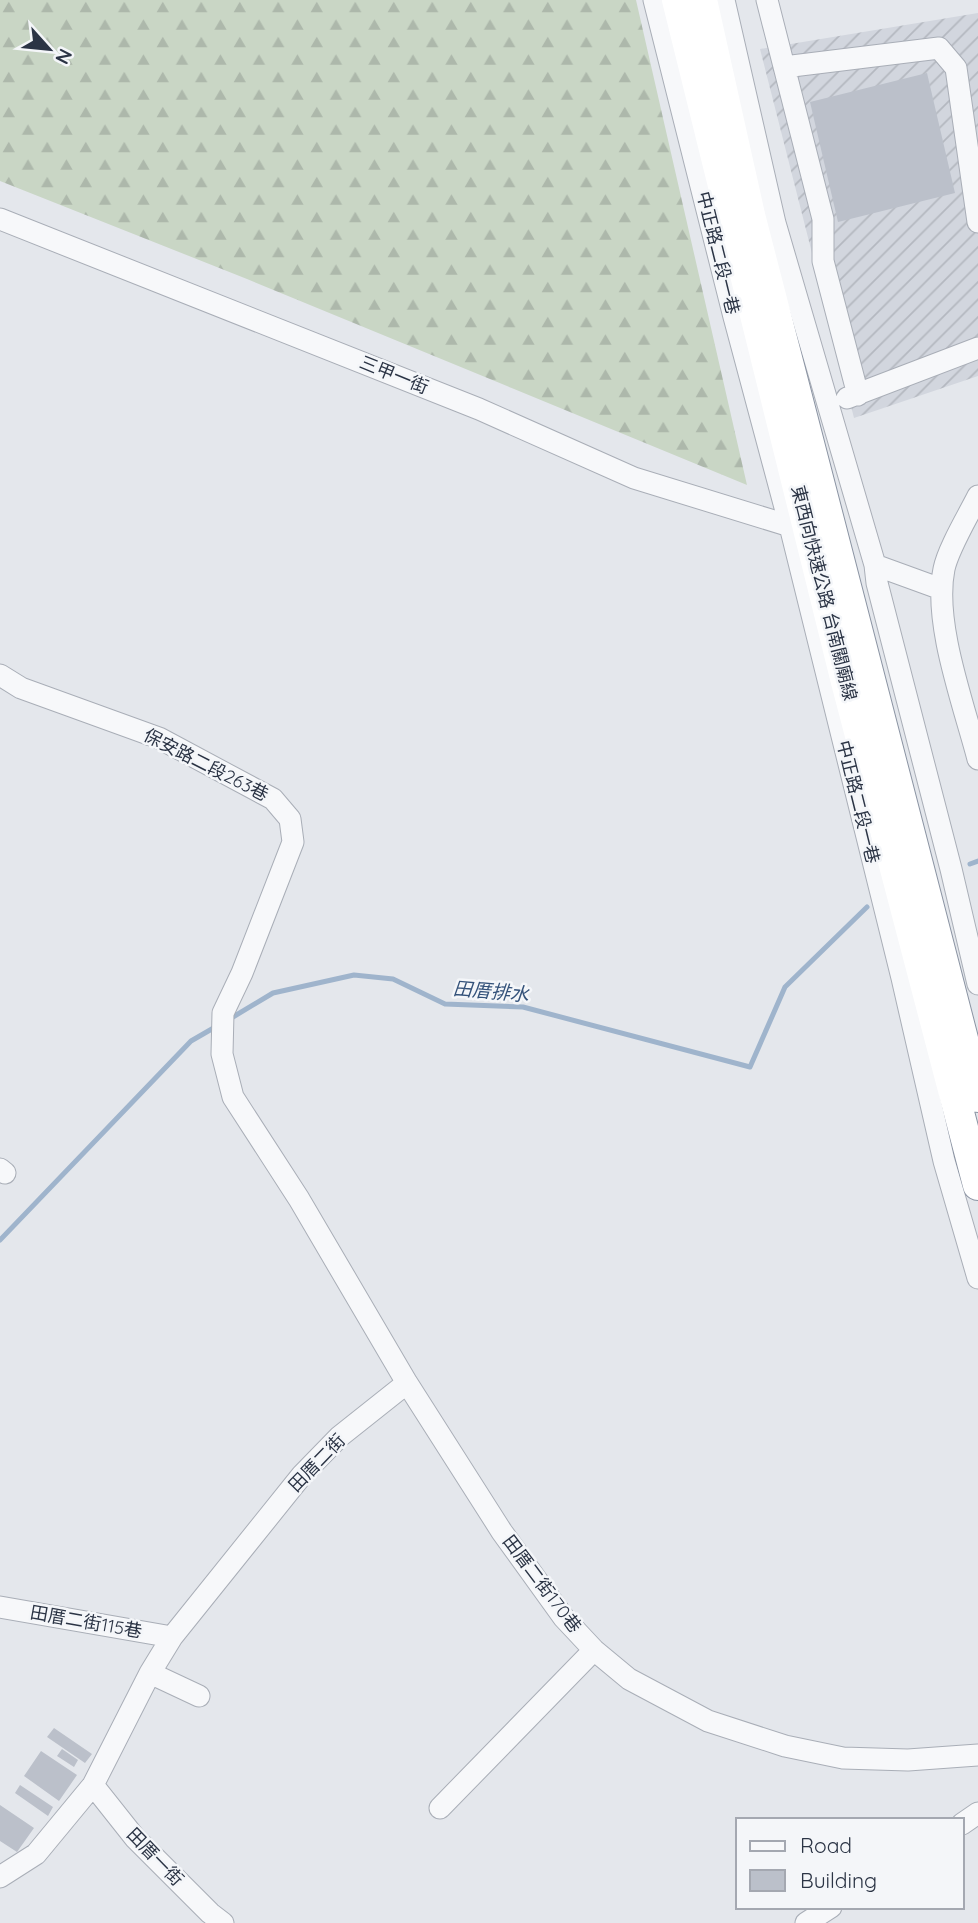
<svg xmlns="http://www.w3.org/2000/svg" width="978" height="1923" viewBox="0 0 978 1923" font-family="Quicksand,'Noto Sans TC',sans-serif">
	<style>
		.industrial { fill: url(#industrial-furrows) }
		.forest { fill: url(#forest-firs) }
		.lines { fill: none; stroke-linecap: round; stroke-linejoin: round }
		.stream { stroke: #9fb4cc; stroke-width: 5 }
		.building { fill: #bbc0ca }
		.minor-casing { stroke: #a9aeb7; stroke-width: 23 }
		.highway-casing { stroke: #8b94a3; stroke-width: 32 }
		.minor { stroke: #f7f8fa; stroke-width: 21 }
		.highway { stroke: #fff; stroke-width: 30 }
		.labels { text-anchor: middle; stroke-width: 5; stroke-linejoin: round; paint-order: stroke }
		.street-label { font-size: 18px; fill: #2b3445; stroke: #f4f6f9 }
		.water-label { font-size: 19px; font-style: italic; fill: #34527a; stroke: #f4f6f9 }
	</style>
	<defs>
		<pattern id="industrial-furrows" width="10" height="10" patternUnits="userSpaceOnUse" patternTransform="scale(1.75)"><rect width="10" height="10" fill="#d2d6de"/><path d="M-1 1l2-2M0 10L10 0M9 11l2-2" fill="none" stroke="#b4b8c0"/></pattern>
		<pattern id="forest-firs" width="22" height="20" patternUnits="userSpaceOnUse" patternTransform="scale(1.75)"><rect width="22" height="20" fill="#c9d6c5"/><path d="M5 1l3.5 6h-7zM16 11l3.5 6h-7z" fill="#adb8ab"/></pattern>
	</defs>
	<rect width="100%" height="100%" fill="#e4e7ec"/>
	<path class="industrial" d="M978,13V376L854,418L760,49Z"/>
	<path class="forest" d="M0,0H636L747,485L247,279L0,181Z"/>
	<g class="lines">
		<path class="stream" d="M970,864L978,861
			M228,1020L273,993L354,975L393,979L445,1004L523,1007L750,1067L785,987L867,907
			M0,1240L191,1041L217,1026"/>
	</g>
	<path class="building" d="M927,73L955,193L838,222L810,102Z
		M54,1728L92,1754L85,1763L47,1737Z
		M62,1749L78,1760L74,1767L57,1756Z
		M41,1751L77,1775L59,1801L24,1776Z
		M20,1785L53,1807L48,1816L15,1793Z
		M0,1805L34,1828L17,1852L0,1841Z"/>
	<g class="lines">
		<g class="minor-casing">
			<path id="minor" d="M654,0L734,317L790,526L902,978L944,1161L978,1278
				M724,0L775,223L875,565L877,583L951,869L978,984
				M767,0L823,219V261L858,395
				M784,67L939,48L956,68L978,222
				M0,219L479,409L634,478L790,526
				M847,398L978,348
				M978,496C968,516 948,549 944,569C933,623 964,705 978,759
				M875,565L941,589
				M0,675L21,688L159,738L273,799L290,819L293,842L242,973L223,1013L222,1054L233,1097L299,1199L407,1383L502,1532L564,1618L594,1650L629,1679L708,1721L785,1746L843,1758L908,1760L978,1755
				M0,1169L5,1173
				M0,1607L172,1637
				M150,1673L199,1696
				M93,1785L135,1838L210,1913L223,1923
				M440,1808L594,1650
				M962,1824L978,1813
				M0,1877L36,1854L93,1785L150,1673L172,1637L302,1475L339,1437L407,1383
				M806,1923L831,1907"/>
		</g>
		<g class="highway-casing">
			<path id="highway" d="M677,0L846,682L978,1185
				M702,0L750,215L978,1097"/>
		</g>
		<use href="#minor" class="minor"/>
		<use href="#highway" class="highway"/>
	</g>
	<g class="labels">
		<g class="street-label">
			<text transform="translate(718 253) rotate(76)" y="6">中正路二段一巷</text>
			<text transform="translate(394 375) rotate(22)" y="6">三甲一街</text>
			<text transform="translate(824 593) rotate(76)" y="6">東西向快速公路 台南關廟線</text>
			<text transform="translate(206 765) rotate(27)" y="6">保安路二段263巷</text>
			<text transform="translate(858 802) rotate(76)" y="6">中正路二段一巷</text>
			<text transform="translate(317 1463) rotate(-46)" y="6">田厝二街</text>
			<text transform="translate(542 1584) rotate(53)" y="6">田厝二街170巷</text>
			<text transform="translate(86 1622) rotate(10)" y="6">田厝二街115巷</text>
			<text transform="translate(155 1857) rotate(46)" y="6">田厝一街</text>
		</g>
		<g class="water-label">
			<text transform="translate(491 991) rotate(5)" y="7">田厝排水</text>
		</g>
	</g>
	<rect x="736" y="1818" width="228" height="91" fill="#f4f6f9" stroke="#a4a8b1" stroke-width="2"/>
	<rect x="750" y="1841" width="35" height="10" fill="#f7f8fa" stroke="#a4a8b1" stroke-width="2"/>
	<text x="800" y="1853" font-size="21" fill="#2b3445">Road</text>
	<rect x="750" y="1870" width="35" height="21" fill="#bbc0ca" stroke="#a4a8b1" stroke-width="2"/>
	<text x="800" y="1888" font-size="21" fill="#2b3445">Building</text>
	<g transform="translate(49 49) rotate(117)" stroke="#f4f6f9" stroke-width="5" paint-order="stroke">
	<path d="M0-5L12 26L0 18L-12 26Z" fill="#2b3445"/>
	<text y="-10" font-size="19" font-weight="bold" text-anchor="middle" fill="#2b3445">N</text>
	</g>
</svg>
